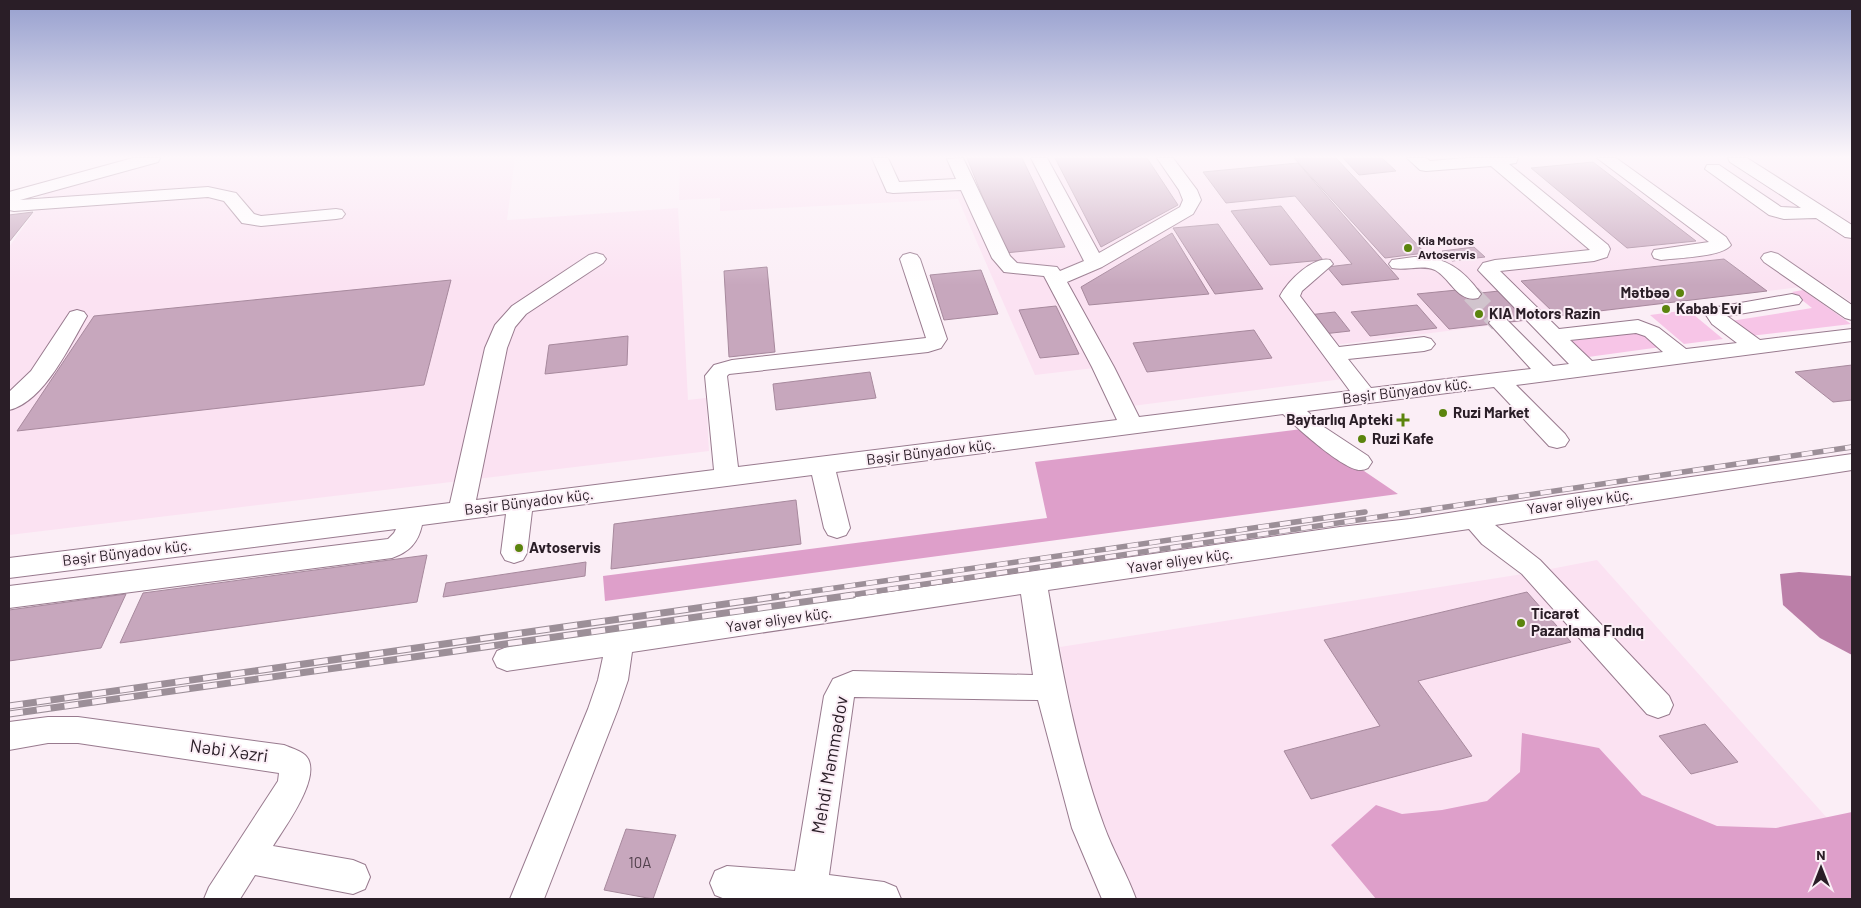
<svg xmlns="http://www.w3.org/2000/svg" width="1861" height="908" viewBox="0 0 1861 908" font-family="Barlow,sans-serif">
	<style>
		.built { fill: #fbe2f2 }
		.green { fill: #f7c5e7 }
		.forest { fill: #de9fca }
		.water { fill: #bb7fa8 }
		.building { fill: #c7a7bd; stroke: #a7899d }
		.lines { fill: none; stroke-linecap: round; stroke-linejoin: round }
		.minor-tunnel { stroke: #d1c4cd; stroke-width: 19; stroke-dasharray: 19 9; stroke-linecap: butt }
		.minor-casing { stroke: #987a8e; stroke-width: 2 }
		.minor { fill: #fff; fill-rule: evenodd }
		.rail-far1-casing { stroke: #9c8f98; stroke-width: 5.5 }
		.rail-casing { stroke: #9c8f98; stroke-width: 7 }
		.rail-far1 { stroke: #fbeef6; stroke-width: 4; stroke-dasharray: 11; stroke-linecap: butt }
		.rail { stroke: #fbeef6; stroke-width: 5; stroke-dasharray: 14; stroke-linecap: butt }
		.poi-dot { fill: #5b840d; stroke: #fbeef6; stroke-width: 2 }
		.labels { text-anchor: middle; stroke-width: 4; stroke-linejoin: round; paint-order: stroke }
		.far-poi-label { font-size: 12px; font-weight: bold; fill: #2a1e27; stroke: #fbeef6; text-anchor: start }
		.poi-label { font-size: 15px; font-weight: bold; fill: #2a1e27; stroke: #fbeef6; text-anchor: start }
		.street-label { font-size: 15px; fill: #2a1e27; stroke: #fbeef6 }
		.near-number-label { font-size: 15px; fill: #51404c }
		.near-street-label { font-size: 18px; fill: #2a1e27; stroke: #fbeef6 }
	</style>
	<rect width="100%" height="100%" fill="#fbeef6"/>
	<path class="built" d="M173,158H515L507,220L678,208L688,400L706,398L709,451L9,535V247L40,204L44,194Z
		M680,158H1852V303L1825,284L1326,346L1343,379L1132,406L1103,367L1035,375L958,199L720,211V198L679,200Z
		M1597,560L1852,846V899H1128L1092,818L1060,647L1535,572Z"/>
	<path class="green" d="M1803,290L1851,324L1750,336L1731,321L1812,308L1792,292Z
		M1688,310L1723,339L1684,344L1650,315Z
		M1644,332L1661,347L1588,357L1570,341Z"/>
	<path class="forest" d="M1302,429L1398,494L605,601L603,576L1047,518L1035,462Z
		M1522,733L1599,748L1642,795L1717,826L1776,828L1852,812V899H1376L1331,845L1376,805L1402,814L1442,810L1487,801L1520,772Z"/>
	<path class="water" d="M1799,572L1852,576V655L1820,638L1783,605L1780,574Z"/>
	<path class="building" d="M967,158H1022L1065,247L1005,253Z
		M1055,158H1147L1178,205L1101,247Z
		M1294,158H1336L1425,253L1385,258Z
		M1343,158H1382L1396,171L1359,175Z
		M1593,162L1696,241L1627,248L1531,168Z
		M1298,163L1399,279L1342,285L1327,267L1352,264L1295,196L1226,203L1203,172Z
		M1281,206L1323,260L1270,265L1231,211Z
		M33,212L9,242V215Z
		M1218,224L1263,289L1215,294L1173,228Z
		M1172,233L1209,294L1089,305L1081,287Z
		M1474,247L1485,257L1452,261L1442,251Z
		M1724,259L1767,291L1557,316L1521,281Z
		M767,267L775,352L729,357L724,271Z
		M981,270L998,314L944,320L930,275Z
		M451,280L424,385L17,431L94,316Z
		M1457,290L1462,295L1499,291L1527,320L1449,329L1417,294Z
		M1417,305L1437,328L1370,336L1351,312Z
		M1056,306L1079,354L1040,358L1019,310Z
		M1335,312L1350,331L1323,334L1308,315Z
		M1254,330L1272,358L1147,372L1133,343Z
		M628,336L627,365L545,374L549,345Z
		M1852,365V400L1833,402L1795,372Z
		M870,372L876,398L776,410L773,384Z
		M796,500L801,544L611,569L614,524Z
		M427,555L417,602L120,643L143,593Z
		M586,562L585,576L443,597L446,583Z
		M1527,592L1571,642L1418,681L1472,756L1311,799L1284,751L1380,726L1324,640Z
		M126,594L101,648L9,661V610Z
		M1705,724L1738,762L1691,774L1659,736Z
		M626,829L676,835L653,899L604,890Z"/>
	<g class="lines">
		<path class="minor-tunnel" d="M1471,294L1499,323"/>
		<g class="minor-casing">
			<path id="minor" d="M133,158H160L158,162L20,200L208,187L236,193L254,214L261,216L336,209L342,210L345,214L342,218L336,219L261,226L242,223L224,201L208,197L14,211L9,210V192Z
				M872,158H888L899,182L956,179L947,159L963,158L1010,256L1017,263L1057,267L1060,271L1084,261L1031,158H1047L1099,253L1180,207L1183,200L1179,190L1157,158H1173L1197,190L1201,200L1193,214L1102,267L1067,282L1114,367L1139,417L1350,391L1280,296C1288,281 1313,256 1330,260L1333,264L1302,291L1300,296L1339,347L1424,337L1431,339L1435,344L1431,349L1424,351L1348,359L1371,388L1531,369L1489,323L1492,319L1499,317L1506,319L1553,366L1569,364L1478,270L1483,263L1495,260L1590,250L1491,166L1426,171L1420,170L1407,158H1426L1430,161L1466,158H1518L1516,163L1509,164L1608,245L1610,249L1607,257L1594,261L1500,271L1559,329L1638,320L1659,328L1686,349L1737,343L1712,324L1706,315L1712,308L1792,294L1799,296L1802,300L1799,304L1727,316L1760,340L1852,329V341L1516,385L1565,434L1569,440L1565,446L1557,448L1549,446L1494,387L1307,411L1324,427L1368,456L1372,462L1368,468C1366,469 1363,470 1361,470C1344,471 1296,427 1283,414L836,472L850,528L846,535L837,538L828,535L824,528L812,475L532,511L527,553L523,560L514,563L505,560L501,553L506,514L422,525C418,543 409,552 392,558L9,608V586L388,539L394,533L396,529L9,578V558L450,503L485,348L495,325L512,306L589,255L596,253L603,255L606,259L603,263L526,314L515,327L507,348L476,500L714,470L705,376L714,365L732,360L926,338L900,259L903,255L910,253L917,255L920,259L947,339L941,348L928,352L729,374L727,376L738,467L1117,420L1092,367L1044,276L1004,272L992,258L961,190L893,193L887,192ZM1636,333L1645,336L1663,352L1592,361L1570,340Z
				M1597,158H1616L1726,237L1731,245C1723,257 1676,258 1661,260L1654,258L1652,254L1654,250L1709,242Z
				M1728,158H1747L1852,225V238L1845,237L1816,218L1784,219L1769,215L1705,169L1707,165H1719L1781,207L1801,208L1730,162Z
				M1771,252L1778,254L1852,305V320L1845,318L1764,262L1761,258L1764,254Z
				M1414,257C1445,256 1463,269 1481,294L1478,298C1458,303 1451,279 1435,270C1422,264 1406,271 1392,268L1389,264L1392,260Z
				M77,310L84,312L87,316C70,345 44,402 9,410V392L31,371L70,312Z
				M1852,454V470L1495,525L1540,560L1669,696L1673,705L1669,714L1658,718L1647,714L1522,574L1482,544L1469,529L1048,590C1062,670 1076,750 1104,826C1113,851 1127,874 1136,899H1102L1072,828L1038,700L854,697L829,875L884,882L896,887L901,899H725L715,895L710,883L715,871L727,866L795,871L824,696L833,679L853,671L1033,675L1021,594L632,652L628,680L618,709L544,899H510L588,709L598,680L603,657L507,671L497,667L493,659L497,651L507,647L1340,527L1410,519L1558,496Z
				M48,717H78L284,745C291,748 299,750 305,755C325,774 284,828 273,846L353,860L365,865L370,877L365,889L353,894L255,875L240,899H204L209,887L278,781L279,773L78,743H48L9,750V722Z"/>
		</g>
		<use href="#minor" class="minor"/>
		<g class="rail-far1-casing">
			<path id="rail-far1" d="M779,596L1365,512
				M844,596L1852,447"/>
		</g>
		<g class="rail-casing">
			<path id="rail" d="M9,706L788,595
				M9,714L853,595"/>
		</g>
		<use href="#rail-far1" class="rail-far1"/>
		<use href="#rail" class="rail"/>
	</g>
	<linearGradient id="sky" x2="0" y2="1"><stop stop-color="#969fce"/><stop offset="0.55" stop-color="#fdf7fb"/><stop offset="1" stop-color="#fdf7fb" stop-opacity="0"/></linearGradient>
	<rect width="1861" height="285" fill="url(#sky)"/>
	<g class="poi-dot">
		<circle cx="1408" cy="248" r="5"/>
		<circle cx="1680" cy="293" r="5"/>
		<circle cx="1666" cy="309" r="5"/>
		<circle cx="1479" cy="314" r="5"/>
		<circle cx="1443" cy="413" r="5"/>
		<path d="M1400.5 412.5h5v5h5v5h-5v5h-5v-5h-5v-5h5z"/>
		<circle cx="1362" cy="439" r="5"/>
		<circle cx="519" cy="548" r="5"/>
		<circle cx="1521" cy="623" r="5"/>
	</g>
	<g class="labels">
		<g class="far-poi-label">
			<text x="1418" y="245">Kia Motors<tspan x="1418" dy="14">Avtoservis</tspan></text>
		</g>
		<g class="poi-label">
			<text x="1670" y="298" text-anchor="end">Mətbəə</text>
			<text x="1676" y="314">Kabab Evi</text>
			<text x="1489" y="319">KIA Motors Razin</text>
			<text x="1453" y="418">Ruzi Market</text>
			<text x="1393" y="425" text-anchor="end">Baytarlıq Apteki</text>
			<text x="1372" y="444">Ruzi Kafe</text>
			<text x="529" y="553">Avtoservis</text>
			<text x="1531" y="619">Ticarət<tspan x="1531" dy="17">Pazarlama Fındıq</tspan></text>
		</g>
		<g class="street-label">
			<text transform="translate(1407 391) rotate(-7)" y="5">Bəşir Bünyadov küç.</text>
			<text transform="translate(931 452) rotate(-7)" y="5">Bəşir Bünyadov küç.</text>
			<text transform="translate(529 502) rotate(-7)" y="5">Bəşir Bünyadov küç.</text>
			<text transform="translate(1580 502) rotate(-8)" y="5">Yavər Əliyev küç.</text>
			<text transform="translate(127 553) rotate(-7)" y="5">Bəşir Bünyadov küç.</text>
			<text transform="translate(1180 561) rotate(-8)" y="5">Yavər Əliyev küç.</text>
			<text transform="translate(779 620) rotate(-8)" y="5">Yavər Əliyev küç.</text>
		</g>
		<g class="near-number-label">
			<text x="640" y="868">10A</text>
		</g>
		<g class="near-street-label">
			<text transform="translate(229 751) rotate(8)" y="6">Nəbi Xəzri</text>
			<text transform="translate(830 765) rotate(-80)" y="6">Mehdi Məmmədov</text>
		</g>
	</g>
	<rect width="1861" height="908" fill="none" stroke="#2a1e27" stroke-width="20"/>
	<g transform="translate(1821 868)" stroke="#fbeef6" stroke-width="4" paint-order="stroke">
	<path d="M0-4L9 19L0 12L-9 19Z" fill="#2a1e27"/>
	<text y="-8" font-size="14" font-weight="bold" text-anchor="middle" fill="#2a1e27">N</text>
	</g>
</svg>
